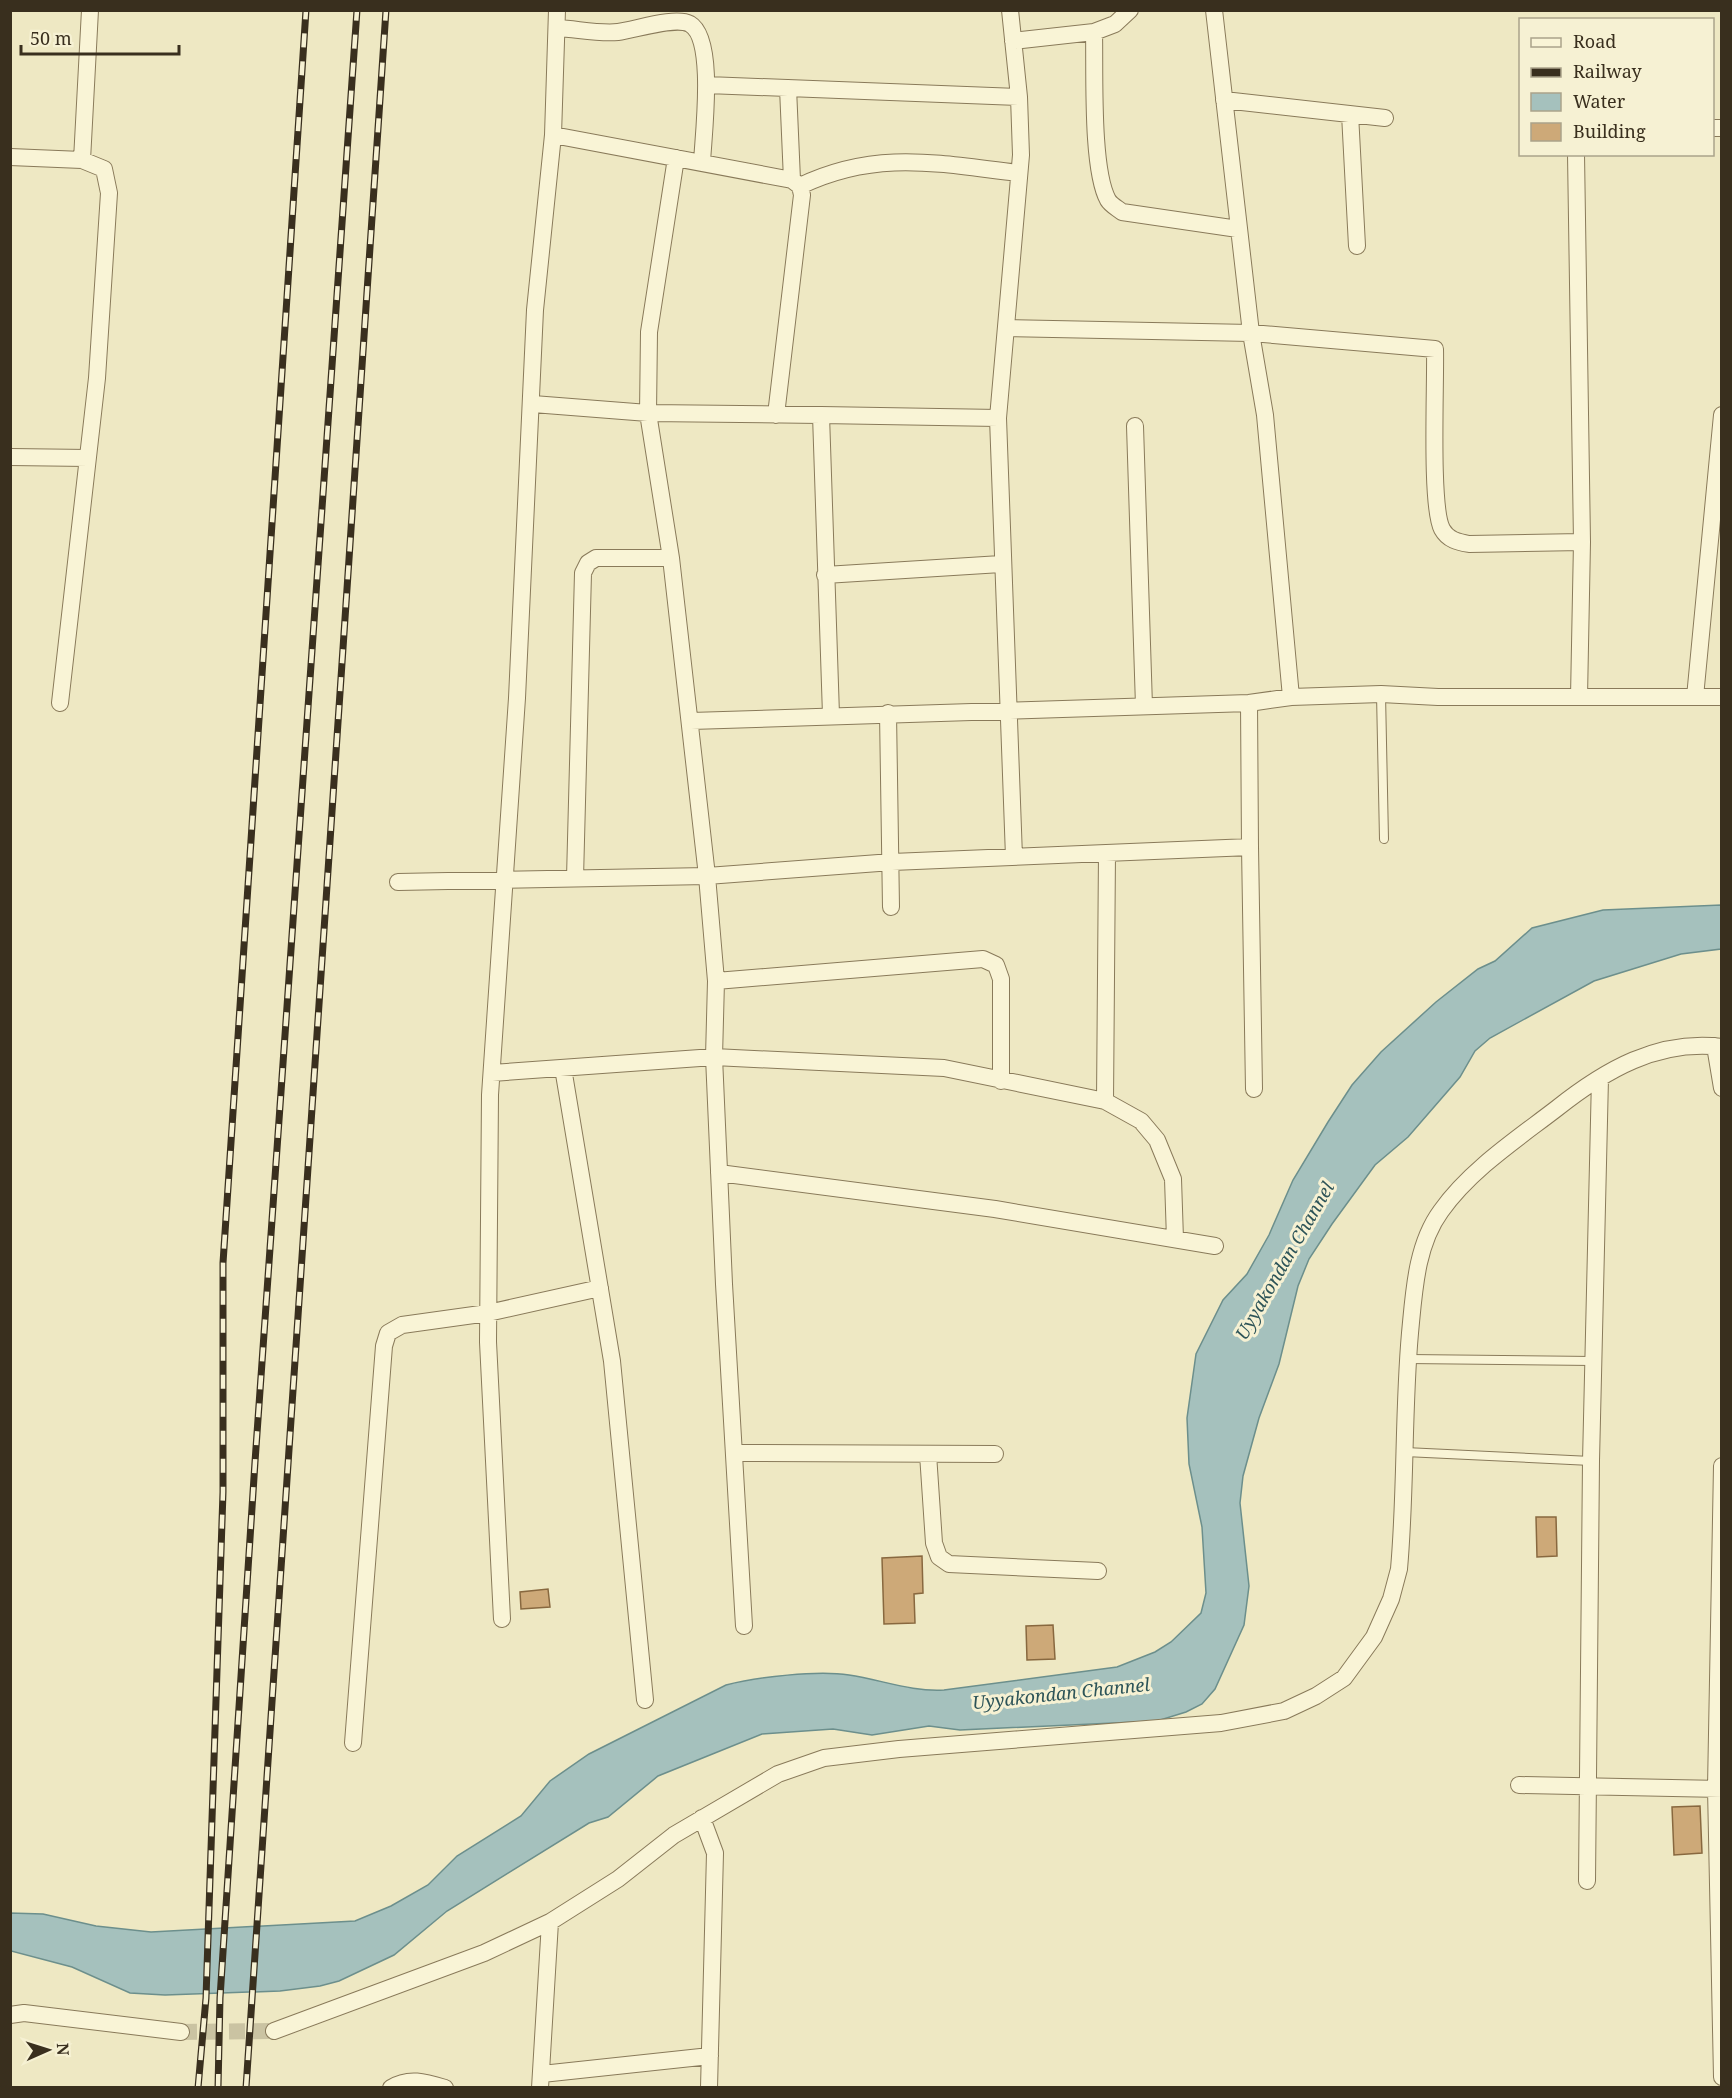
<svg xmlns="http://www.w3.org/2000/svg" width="1732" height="2098" viewBox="0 0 1732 2098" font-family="'Noto Serif',serif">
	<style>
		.water { fill: #a5c1bd; stroke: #6c8f8c; stroke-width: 1.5 }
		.building { fill: #cda978; stroke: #88683f; stroke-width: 1.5 }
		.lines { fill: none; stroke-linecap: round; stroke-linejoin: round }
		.minor-tunnel { stroke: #cac3a2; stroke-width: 16; stroke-dasharray: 16 8; stroke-linecap: butt }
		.service-casing { stroke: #897a5a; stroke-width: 10 }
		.minor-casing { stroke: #897a5a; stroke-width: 18 }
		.service { stroke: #f9f4d6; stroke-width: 8 }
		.minor { stroke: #f9f4d6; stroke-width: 16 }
		.rail-casing { stroke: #392f1e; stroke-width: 7 }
		.rail { stroke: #f6f1d3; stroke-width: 4.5; stroke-dasharray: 14; stroke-linecap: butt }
		.labels { text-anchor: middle; stroke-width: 6; stroke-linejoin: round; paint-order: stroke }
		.water-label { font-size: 18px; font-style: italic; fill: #2d5458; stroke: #f6f1d3 }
	</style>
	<rect width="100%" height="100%" fill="#eee8c3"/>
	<path class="water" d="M1721,905V949L1681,954L1594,981L1490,1038L1475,1051L1460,1077L1408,1137L1375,1165L1332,1224L1309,1259L1298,1286L1279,1364L1259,1418L1243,1476L1240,1503L1249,1586L1244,1625L1215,1689L1202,1704L1186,1712L1157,1721L960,1730L929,1726L872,1735L833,1729L762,1734L658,1776L608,1817L589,1823L447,1911L394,1955L339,1981L320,1986L280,1991L165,1995L130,1993L72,1967L11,1951L10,1913L43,1914L96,1926L151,1932L355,1921L391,1906L428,1885L457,1856L521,1816L550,1781L589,1754L726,1685C758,1677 817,1670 849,1675C882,1680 912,1692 944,1690L1117,1667L1155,1652L1171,1642L1201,1613L1206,1593L1202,1527L1189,1464L1187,1418L1196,1354L1223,1300L1247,1274L1269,1235L1293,1180L1328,1122L1352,1085L1381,1052L1436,1002L1478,969L1495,961L1532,928L1603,910Z"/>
	<path class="building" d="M1536,1517H1556L1557,1556L1537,1557Z
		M922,1556L923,1593L914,1594L915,1623L884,1624L882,1558Z
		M548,1589L550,1607L521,1609L520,1592Z
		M1053,1625L1055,1659L1027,1660L1026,1626Z
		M1700,1806L1702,1853L1674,1855L1672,1807Z"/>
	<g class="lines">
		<path class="minor-tunnel" d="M181,2032L274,2031"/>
		<g class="service-casing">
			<path id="service" d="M1381,694L1384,839
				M1408,1359L1593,1361
				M1405,1452L1591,1461"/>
		</g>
		<g class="minor-casing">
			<path id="minor" d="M1010,10L1019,97L1021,155L998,418L1014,857
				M1214,10L1251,333L1265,415L1291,697
				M558,28C577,29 599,34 618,32C635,30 675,16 690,24C716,39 703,136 702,163
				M1094,32C1095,71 1091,169 1108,200C1111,205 1117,208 1122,212L1238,229
				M1013,41L1094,32L1115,24L1130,10
				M707,85L1019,97
				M788,88L792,180
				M1224,100L1385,118
				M1350,114L1357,246
				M1712,128H1722
				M553,135L792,180L800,186L802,195L776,415
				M1576,154L1582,542L1579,697
				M10,157L82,160L104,169L109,193L97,378L60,703
				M676,158L649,332L648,413L821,415L831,715
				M82,160L90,10
				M800,186C877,149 939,164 1019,173
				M1007,328L1251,333L1435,349C1436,382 1430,506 1442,529C1448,540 1458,542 1469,544L1582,542
				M533,404L648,413L671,558L707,876L892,862L1250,847L1249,703
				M821,415L998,418
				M1135,426L1144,706
				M10,457L88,458
				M825,575L1001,564
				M1695,697L1722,415
				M888,713L891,907
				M691,721L1249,703L1291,697L1381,694L1438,697H1722
				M1250,847L1254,1089
				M575,878L583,573L588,563L596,558H671
				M398,882L707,876L716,981L714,1057L724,1284L744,1626
				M716,981L983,959L996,965L1001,979V1081
				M1715,1046L1722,1088
				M563,1068L612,1361L645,1700
				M492,1073L714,1057L944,1068L1105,1101L1141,1121L1157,1140L1173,1179L1175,1239
				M1105,1101L1107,853
				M719,1173L995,1209L1215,1246
				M735,1453L995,1454
				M928,1454L934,1543L939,1557L949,1564L1098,1571
				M1722,1466L1716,1788L1722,2077
				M502,1619L488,1342L490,1095L517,698L535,310L553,135L557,10
				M353,1743L384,1346L388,1333L402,1325L488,1313L600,1288
				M1519,1785L1722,1789
				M702,1818L715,1853L709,2088
				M1587,1881L1591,1461L1600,1078
				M10,2015L24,2013L181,2032
				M274,2031L484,1953L550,1922L618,1879L674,1835L778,1774L824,1758L899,1749L1221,1723L1284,1711L1316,1696L1344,1678L1374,1637L1391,1599L1399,1569C1406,1491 1403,1412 1410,1333C1414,1292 1416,1245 1441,1211C1470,1170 1517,1139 1556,1109C1605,1070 1658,1039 1722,1047
				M542,2074L710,2056
				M391,2088C409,2077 425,2082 445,2088
				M540,2088L550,1922"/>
		</g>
		<use href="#service" class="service"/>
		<use href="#minor" class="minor"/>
		<g class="rail-casing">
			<path id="rail" d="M198,2088L206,1998L223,1492V1263L306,10
				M218,2088L220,1998L255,1462L357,10
				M246,2088L386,10"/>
		</g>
		<use href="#rail" class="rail"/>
	</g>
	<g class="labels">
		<g class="water-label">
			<text transform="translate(1285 1261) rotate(-60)" y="6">Uyyakondan Channel</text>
			<text transform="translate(1061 1694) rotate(-6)" y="6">Uyyakondan Channel</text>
		</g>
	</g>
	<rect width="1732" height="2098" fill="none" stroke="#392f1e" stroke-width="24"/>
	<rect x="1519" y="18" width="195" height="138" fill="#f6f1d3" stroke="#aaa38b" stroke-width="1.5"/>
	<rect x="1531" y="38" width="30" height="9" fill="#f9f4d6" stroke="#aaa38b" stroke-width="1.5"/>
	<text x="1573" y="48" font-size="18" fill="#392f1e">Road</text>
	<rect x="1531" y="68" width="30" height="9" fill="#392f1e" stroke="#aaa38b" stroke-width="1.5"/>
	<text x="1573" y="78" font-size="18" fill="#392f1e">Railway</text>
	<rect x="1531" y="93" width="30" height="18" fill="#a5c1bd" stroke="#aaa38b" stroke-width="1.5"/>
	<text x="1573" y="108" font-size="18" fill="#392f1e">Water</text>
	<rect x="1531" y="123" width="30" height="18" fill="#cda978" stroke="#aaa38b" stroke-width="1.5"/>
	<text x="1573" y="138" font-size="18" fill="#392f1e">Building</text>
	<g transform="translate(48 2050) rotate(87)" stroke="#f6f1d3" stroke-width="4.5" paint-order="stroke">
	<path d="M0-4.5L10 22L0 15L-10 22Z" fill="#392f1e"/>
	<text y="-9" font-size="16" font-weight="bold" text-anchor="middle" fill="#392f1e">N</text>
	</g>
	<path d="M21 45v9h158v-9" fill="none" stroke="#392f1e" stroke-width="3"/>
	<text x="30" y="45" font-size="18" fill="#392f1e" stroke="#f6f1d3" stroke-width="4.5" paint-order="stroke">50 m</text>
</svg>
